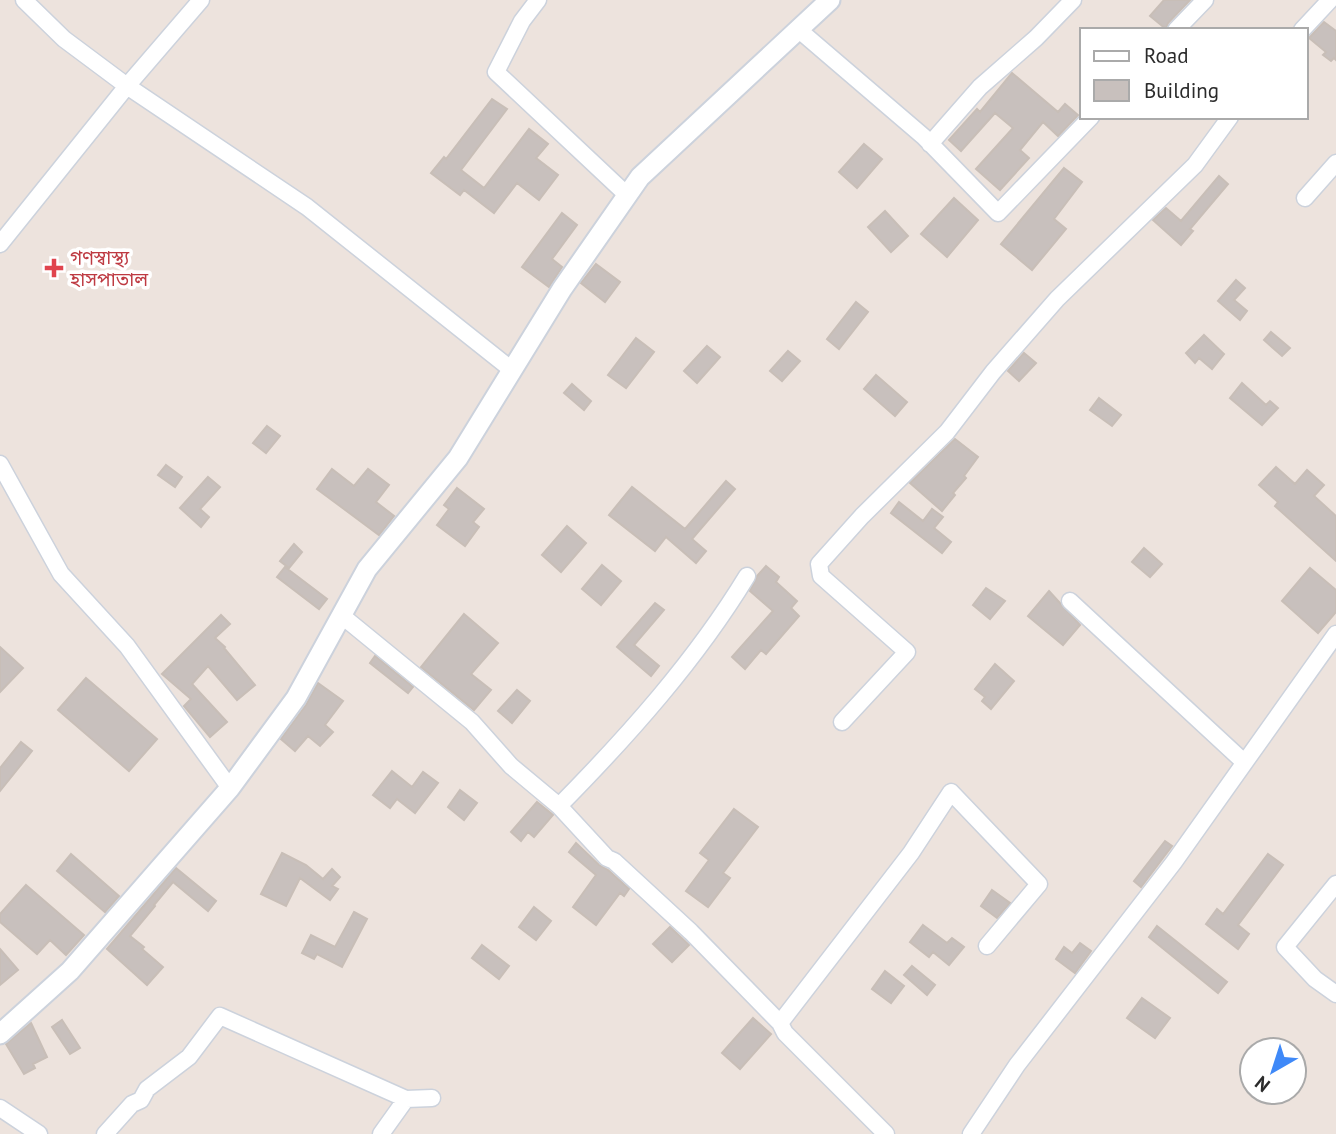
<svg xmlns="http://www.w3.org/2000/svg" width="1336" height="1134" viewBox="0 0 1336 1134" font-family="'PT Sans','Noto Sans Bengali',sans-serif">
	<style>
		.building { fill: #c8c0bd; stroke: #c8beb7; stroke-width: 2 }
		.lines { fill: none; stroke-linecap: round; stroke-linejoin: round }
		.minor-casing { stroke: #ccd2dc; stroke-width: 19 }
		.tertiary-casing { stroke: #ccd2dc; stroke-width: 23 }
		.minor { stroke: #fff; stroke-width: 16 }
		.tertiary { stroke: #fff; stroke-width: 19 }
		.health-dot { fill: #e0444e; stroke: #fff; stroke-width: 2.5 }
		.labels { text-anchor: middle; stroke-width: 7; stroke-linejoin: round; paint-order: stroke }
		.health-label { font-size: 19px; fill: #be3a42; stroke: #fff; text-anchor: start }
	</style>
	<rect width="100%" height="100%" fill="#ede3dd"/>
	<path class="building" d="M1164,0H1190L1168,23L1166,29L1150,16Z
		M1324,22L1336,31V60L1334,58L1331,61L1323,55L1326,52L1309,38Z
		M1012,73L1058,112L1065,104L1078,115L1058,136L1043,122L1020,150L1029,158L1000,190L976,169L1013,128L995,113L961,151L949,140L977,109L980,112Z
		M492,99L507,109L461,170L484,188L529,129L548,144L536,158L558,175L539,200L517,183L494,213L464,190L460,195L431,173L444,157L446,159Z
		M864,144L882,159L857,188L839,172Z
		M1064,168L1082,182L1054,219L1066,229L1032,270L1001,244Z
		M1219,176L1228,184L1190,229L1193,231L1181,245L1153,220L1166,208L1181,221Z
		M954,198L978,220L947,257L921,234Z
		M885,211L908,236L891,252L868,227Z
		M562,213L577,225L552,259L562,267L549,287L522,267Z
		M596,264L620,282L605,302L581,283Z
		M1236,280L1245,288L1234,300L1247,311L1240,320L1218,301Z
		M856,302L868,312L839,349L827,339Z
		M1271,332L1290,348L1282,356L1264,340Z
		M1204,335L1224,354L1212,369L1199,358L1195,363L1186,353Z
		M636,338L654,352L626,388L608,375Z
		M707,346L720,357L697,383L684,371Z
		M788,351L800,361L782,381L770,371Z
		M1024,353L1036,363L1019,381L1008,371Z
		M876,375L907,402L895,416L864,389Z
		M1242,383L1266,405L1270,401L1278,408L1262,425L1230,398Z
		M572,384L591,401L584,410L564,393Z
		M1099,398L1121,415L1112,426L1090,410Z
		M267,426L280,436L266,453L253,443Z
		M955,439L978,457L964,476L966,478L953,493L955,495L942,511L910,483Z
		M166,465L182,477L175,487L158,475Z
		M1276,467L1295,484L1307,470L1324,485L1314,496L1336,516V561L1275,506L1278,502L1259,485Z
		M332,469L354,486L368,469L389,485L376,502L394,516L379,535L317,489Z
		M208,477L220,487L200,509L209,517L201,527L180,508Z
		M726,481L735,489L692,539L706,551L696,563L666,537L655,551L609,515L632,487L685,529Z
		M457,488L484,509L473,522L479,527L465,546L437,525L449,509L444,505Z
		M899,502L923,521L932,509L943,517L934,528L951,542L942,553L891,513Z
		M567,526L586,543L561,572L542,555Z
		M294,544L302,552L289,568L280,561Z
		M1144,548L1162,564L1150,577L1132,562Z
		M602,565L621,581L601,605L582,589Z
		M766,566L779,577L776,582L797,601L791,608L799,616L766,654L761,650L745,669L732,657L773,611L750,591L757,576Z
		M285,567L327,599L319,609L277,577Z
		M1310,568L1336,590V612L1318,633L1282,601Z
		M986,588L1005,601L990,619L973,605Z
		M1049,591L1080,625L1063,645L1028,616Z
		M655,603L664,610L634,645L659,666L651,676L617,647Z
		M464,614L498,643L471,674L491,690L474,710L421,667Z
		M221,615L230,624L215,638L225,647L224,648L255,685L237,700L208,666L192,684L227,722L210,737L184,706L191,699L162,674Z
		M0,647L23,668L0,692Z
		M375,656L413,687L408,693L370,663Z
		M995,664L1014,681L991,709L982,701L985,697L975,689Z
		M86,678L157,739L129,771L58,710Z
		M318,683L343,701L325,725L333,732L320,746L308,736L295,751L281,739L306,705Z
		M517,690L530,701L512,723L498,711Z
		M21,742L32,751L0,791V768Z
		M392,771L412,787L423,772L438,783L415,813L397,799L390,808L373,795Z
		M460,790L477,803L464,820L448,807Z
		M537,802L553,815L534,837L528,832L521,841L511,832Z
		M734,809L758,827L723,873L730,878L708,907L686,891L709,860L700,853Z
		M1165,841L1172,846L1141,887L1134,881Z
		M576,843L599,865L608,870L629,889L624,896L620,893L596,925L573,907L596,875L569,852Z
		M282,853L306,865L323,879L332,869L340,877L332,886L338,889L330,900L300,878L286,906L261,894Z
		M71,854L119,896L105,912L57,871Z
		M1268,854L1283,865L1238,925L1249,934L1238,949L1206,924L1217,909L1223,914Z
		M176,868L216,901L208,911L173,882L154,905L155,906L130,936L144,947L142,949L163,967L147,985L107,949Z
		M26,885L84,935L66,955L50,940L37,954L0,922V914Z
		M992,890L1010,903L997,918L981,906Z
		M534,907L551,921L536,940L519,927Z
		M354,912L367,919L342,967L317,954L314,959L302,953L311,935L335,947Z
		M923,925L947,943L952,938L964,947L949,965L933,952L929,957L910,942Z
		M1157,926L1227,982L1218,993L1149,937Z
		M670,927L689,945L672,962L653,944Z
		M1080,943L1091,951L1075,973L1056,959L1064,947L1072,953Z
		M482,945L509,966L499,979L472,958Z
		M0,949L18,970L0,985Z
		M912,966L935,985L927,995L904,975Z
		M885,971L904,986L891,1003L872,989Z
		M1142,998L1170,1018L1155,1038L1127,1018Z
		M753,1018L771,1034L740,1069L722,1053Z
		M62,1020L80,1048L70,1054L52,1027Z
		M31,1023L47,1057L33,1064L35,1068L24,1074L6,1044Z"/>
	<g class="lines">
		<g class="minor-casing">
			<path id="minor" d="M24,0L64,39L127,86L307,207L512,370
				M538,0L522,21L496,72L627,195
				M799,30L924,137L998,213L1091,117
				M1176,30L1205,0
				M1302,30L1330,0
				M930,144L980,87L1036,38L1073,0
				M1305,198L1336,163
				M0,244L127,86L201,0
				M0,464L61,574L127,646L230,788
				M1070,601L1244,762
				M341,615L472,722L511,766L559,806L607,858L614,861L691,932L780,1023L785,1033L886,1134
				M842,722L907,652L821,576L819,564L862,516L947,432L993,372L1057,299L1195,165L1230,117
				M559,806C628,736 696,660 747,576
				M1336,884L1285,947L1315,979L1336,994
				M780,1023L911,853L951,792L1039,884L987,946
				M0,1108L39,1134
				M105,1134L132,1104L141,1100L147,1089L189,1057L220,1016L406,1099L432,1098
				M381,1134L406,1099
				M971,1134L1017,1065L1174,862L1336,634"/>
		</g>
		<g class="tertiary-casing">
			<path id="tertiary" d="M0,1034L70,971L230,788L296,698L367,569L458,458L562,289L640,177L830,0"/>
		</g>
		<use href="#minor" class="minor"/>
		<use href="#tertiary" class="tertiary"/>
	</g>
	<path class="health-dot" d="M50.5 257.5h7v7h7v7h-7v7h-7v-7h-7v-7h7z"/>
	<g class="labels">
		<g class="health-label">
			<text x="70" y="264">গণস্বাস্থ্য<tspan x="70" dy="22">হাসপাতাল</tspan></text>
		</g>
	</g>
	<rect x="1080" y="28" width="228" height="91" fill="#ffffff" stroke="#aaaaaa" stroke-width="2"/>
	<rect x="1094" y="51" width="35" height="10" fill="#ffffff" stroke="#aaaaaa" stroke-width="2"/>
	<text x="1144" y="63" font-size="21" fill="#2b2b2b">Road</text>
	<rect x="1094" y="80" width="35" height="21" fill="#c8c0bd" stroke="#aaaaaa" stroke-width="2"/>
	<text x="1144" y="98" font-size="21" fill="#2b2b2b">Building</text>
	<g transform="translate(1273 1071) rotate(219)"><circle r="33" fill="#ffffff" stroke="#aaaaaa" stroke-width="2"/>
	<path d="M0-5L12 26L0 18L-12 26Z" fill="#3f89f8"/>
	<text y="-10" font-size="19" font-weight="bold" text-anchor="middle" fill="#2b2b2b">N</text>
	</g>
</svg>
